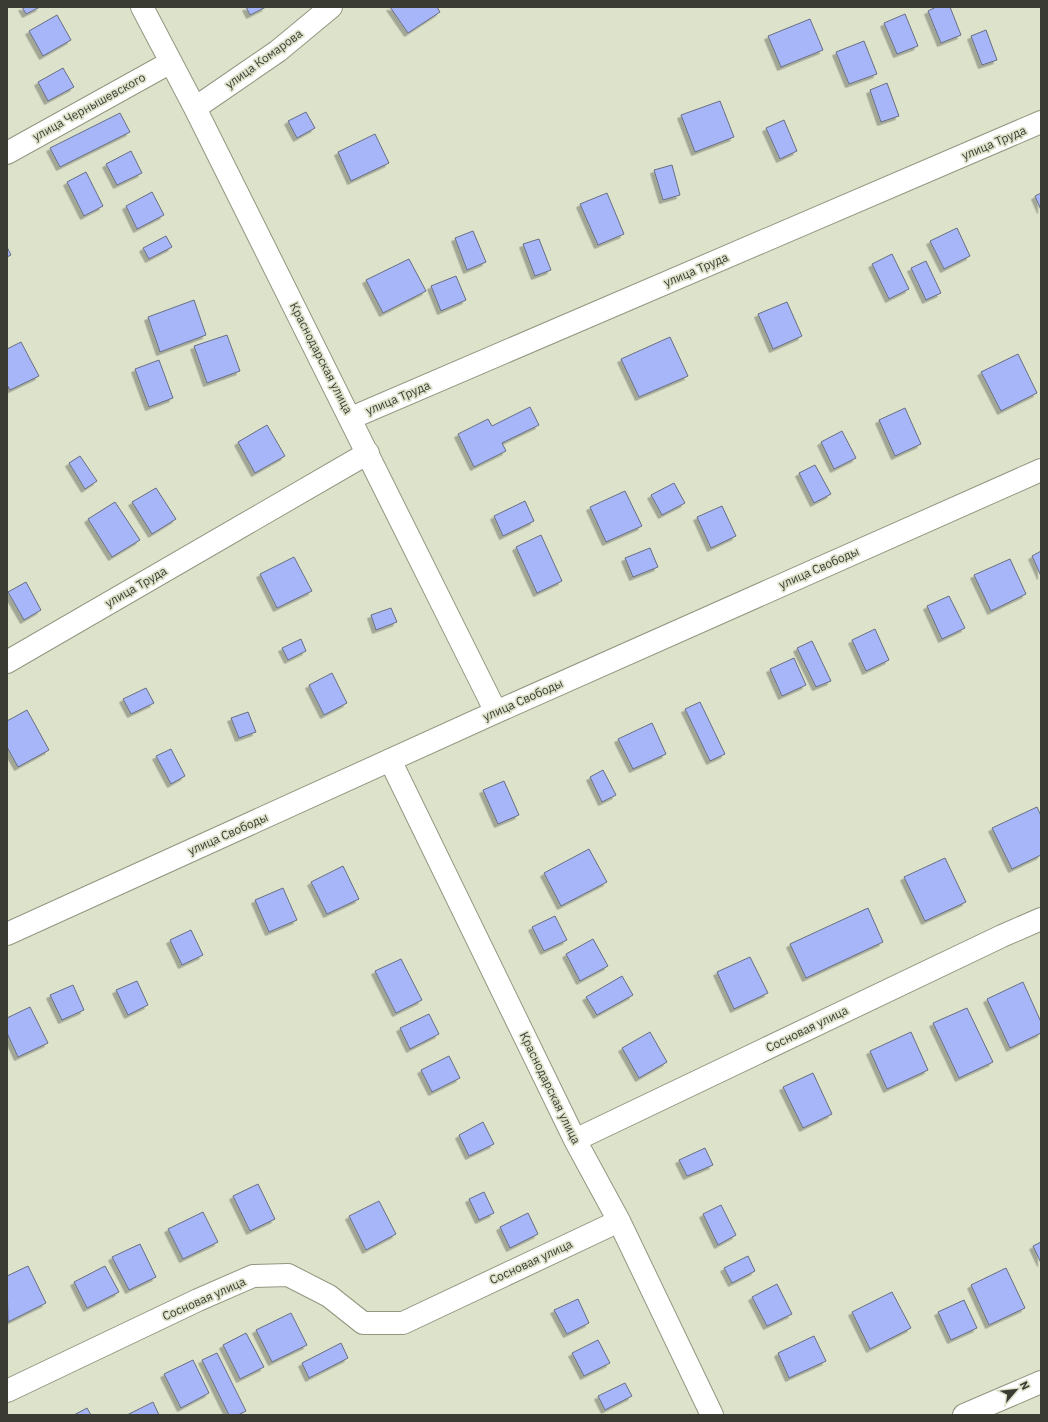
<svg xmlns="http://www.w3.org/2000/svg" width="1048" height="1422" viewBox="0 0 1048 1422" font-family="'IBM Plex Sans',sans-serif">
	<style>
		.building { fill: #a6b6f8; stroke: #686e82; filter: url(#shadow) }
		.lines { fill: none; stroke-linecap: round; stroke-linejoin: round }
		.minor-casing { stroke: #929781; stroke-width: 24 }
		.minor { stroke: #fff; stroke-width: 22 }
		.labels { text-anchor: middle; stroke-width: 3.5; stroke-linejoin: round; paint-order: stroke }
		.street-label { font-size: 12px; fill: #3a3c33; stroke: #dde2ca }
	</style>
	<defs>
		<filter id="shadow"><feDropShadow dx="-3.5" dy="3.5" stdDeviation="0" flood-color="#0004"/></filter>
	</defs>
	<rect width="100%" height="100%" fill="#dde2ca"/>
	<path class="building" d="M22,7H40L26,14Z
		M246,7H266L250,15Z
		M390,7H437L440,12L408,33Z
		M936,7H950L961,35L941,43L928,11Z
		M905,14L918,46L897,54L884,23Z
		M57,15L71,40L43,56L29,31Z
		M810,19L823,50L781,67L768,36Z
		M986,30L997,60L982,65L971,36Z
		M864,41L877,74L849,84L836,52Z
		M63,68L74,87L48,101L38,82Z
		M887,83L899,116L881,122L870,90Z
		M720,101L734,137L695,152L681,115Z
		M306,112L315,128L297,138L288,121Z
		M120,113L130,132L60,167L50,148Z
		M784,120L797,151L780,159L766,128Z
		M375,134L389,163L351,181L338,152Z
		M131,151L142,173L117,185L106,164Z
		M672,165L680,195L663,200L654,170Z
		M86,172L103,206L84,216L67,182Z
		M152,192L164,215L137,229L126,206Z
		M607,193L624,234L598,245L580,204Z
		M1041,193V210L1035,196Z
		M957,228L970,256L944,269L930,241Z
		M473,231L486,262L467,270L455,238Z
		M166,236L172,247L149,259L143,248Z
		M539,239L551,270L535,276L523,244Z
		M7,247L11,255L7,257Z
		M892,254L909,289L889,299L872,264Z
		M409,259L426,291L383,313L366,280Z
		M926,261L941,293L926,300L911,268Z
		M456,276L466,300L441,311L431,286Z
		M194,300L206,335L160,352L148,317Z
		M787,302L802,336L773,349L758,314Z
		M227,335L240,371L207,383L194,346Z
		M670,337L688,376L639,397L621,359Z
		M21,342L39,376L10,390L7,385V349Z
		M1018,354L1037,393L1001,411L981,372Z
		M159,360L173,398L149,407L135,369Z
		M530,407L539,425L502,443L506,451L474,467L458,434L488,419L492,426Z
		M905,408L921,444L895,456L879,420Z
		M267,425L285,456L255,473L238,442Z
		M842,431L856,458L834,469L821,442Z
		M80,456L97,481L85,489L69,463Z
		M815,465L831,494L814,503L799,473Z
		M674,483L685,503L662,515L651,495Z
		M156,488L176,519L152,534L132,502Z
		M625,491L642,526L606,542L590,507Z
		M525,501L534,521L503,536L494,516Z
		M115,502L140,540L112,557L88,519Z
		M722,506L736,536L711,548L697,517Z
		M541,535L562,581L537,593L516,547Z
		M650,548L658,567L633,577L625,558Z
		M1041,551V576L1032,556Z
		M294,557L312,591L277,608L260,574Z
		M1010,559L1026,594L991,611L974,575Z
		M26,582L41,610L24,620L8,592Z
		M949,596L965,628L942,639L927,606Z
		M391,608L397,622L376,630L371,615Z
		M875,629L889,660L866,671L852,640Z
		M301,639L306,651L288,660L282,648Z
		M812,641L831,681L816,687L797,648Z
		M794,658L806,685L782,696L770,669Z
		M332,673L347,703L324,715L309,685Z
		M146,688L154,703L131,714L123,699Z
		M700,702L725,754L710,761L685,709Z
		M27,710L49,750L18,767L7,747V721Z
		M248,712L256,732L239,738L231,718Z
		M652,723L666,754L633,769L618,739Z
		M171,749L185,776L171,784L156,756Z
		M603,770L616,795L602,802L590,777Z
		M504,781L519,815L498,824L483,790Z
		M1037,807L1041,816V855L1012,869L992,828Z
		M589,849L607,882L561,906L544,873Z
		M945,858L966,902L925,921L904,877Z
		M343,866L359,899L327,914L311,882Z
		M283,888L297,920L269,932L255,900Z
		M868,908L883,942L806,978L790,944Z
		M555,916L567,940L544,951L532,927Z
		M191,930L203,955L182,965L170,940Z
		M593,939L608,966L580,981L566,954Z
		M750,957L768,993L734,1009L717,972Z
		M401,959L422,1000L396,1013L375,971Z
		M622,976L633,995L597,1015L586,997Z
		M137,981L148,1005L128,1015L116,990Z
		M1023,982L1041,1022V1033L1010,1048L987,999Z
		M73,985L84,1010L62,1020L50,995Z
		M30,1007L48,1043L18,1057L7,1033V1018Z
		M967,1008L993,1062L959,1078L933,1023Z
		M429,1014L439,1034L410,1049L400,1028Z
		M650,1032L667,1062L639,1078L622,1048Z
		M911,1032L928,1070L887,1089L870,1051Z
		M449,1056L460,1078L432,1092L421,1070Z
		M813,1073L832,1114L803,1128L783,1087Z
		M483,1122L494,1144L469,1156L459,1135Z
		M705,1148L713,1165L687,1176L679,1160Z
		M258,1184L275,1219L250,1231L233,1196Z
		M484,1192L494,1213L479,1220L469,1199Z
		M379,1201L396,1234L366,1250L349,1216Z
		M721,1205L736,1235L718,1245L703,1214Z
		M203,1212L218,1242L183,1259L168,1229Z
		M528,1213L538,1234L510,1248L500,1227Z
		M1041,1242V1263L1033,1246Z
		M140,1244L156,1277L129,1290L112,1257Z
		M748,1256L755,1271L732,1283L724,1268Z
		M28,1266L46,1303L8,1322L7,1276Z
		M105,1266L119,1292L87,1308L74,1282Z
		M1006,1268L1025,1308L989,1325L971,1285Z
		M777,1284L792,1314L767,1326L752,1297Z
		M892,1292L911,1328L870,1349L852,1312Z
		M578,1299L589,1323L567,1334L554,1310Z
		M964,1300L977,1328L951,1340L938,1312Z
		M291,1313L307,1345L272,1362L256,1330Z
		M246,1333L264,1367L240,1379L223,1345Z
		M814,1336L826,1361L789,1378L778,1353Z
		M598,1340L610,1363L584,1376L572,1353Z
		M341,1343L348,1358L309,1378L302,1363Z
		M217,1353L246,1411L238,1415H229L202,1360Z
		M193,1360L209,1393L181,1408L164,1374Z
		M625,1383L632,1396L605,1410L598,1396Z
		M153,1402L159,1415H127Z
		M87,1408L91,1415H74Z"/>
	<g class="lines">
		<g class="minor-casing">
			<path id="minor" d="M142,7L195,108L496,712
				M195,108L278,51L331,7
				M7,153L171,62
				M351,418L1041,122
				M7,662L368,453
				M390,760L575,1140L619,1221L712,1415
				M7,934L496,712L1041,470
				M575,1140L1002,936L1041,919
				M7,1391L198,1300L253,1276L288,1275L329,1296L363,1323H403L619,1221
				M964,1415L1041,1382"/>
		</g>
		<use href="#minor" class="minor"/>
	</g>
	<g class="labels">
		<g class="street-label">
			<text transform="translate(264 59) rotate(-36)" y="4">улица Комарова</text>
			<text transform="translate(89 107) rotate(-29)" y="4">улица Чернышевского</text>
			<text transform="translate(994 143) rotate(-23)" y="4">улица Труда</text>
			<text transform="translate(696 270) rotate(-23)" y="4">улица Труда</text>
			<text transform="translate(321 358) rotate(63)" y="4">Краснодарская улица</text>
			<text transform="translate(398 398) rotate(-23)" y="4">улица Труда</text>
			<text transform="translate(819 568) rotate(-24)" y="4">улица Свободы</text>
			<text transform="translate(136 587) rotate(-30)" y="4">улица Труда</text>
			<text transform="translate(523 700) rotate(-24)" y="4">улица Свободы</text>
			<text transform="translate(228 834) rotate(-24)" y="4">улица Свободы</text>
			<text transform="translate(807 1029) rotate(-26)" y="4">Сосновая улица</text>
			<text transform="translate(550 1088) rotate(64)" y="4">Краснодарская улица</text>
			<text transform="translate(531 1262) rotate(-25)" y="4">Сосновая улица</text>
			<text transform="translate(204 1299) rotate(-24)" y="4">Сосновая улица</text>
		</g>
	</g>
	<rect width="1048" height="1422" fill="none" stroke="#3a3c33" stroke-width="16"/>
	<g transform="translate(1016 1390) rotate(62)" stroke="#dde2ca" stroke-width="3" paint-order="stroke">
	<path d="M0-3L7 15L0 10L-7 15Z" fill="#3a3c33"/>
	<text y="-6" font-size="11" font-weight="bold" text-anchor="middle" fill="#3a3c33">N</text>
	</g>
</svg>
